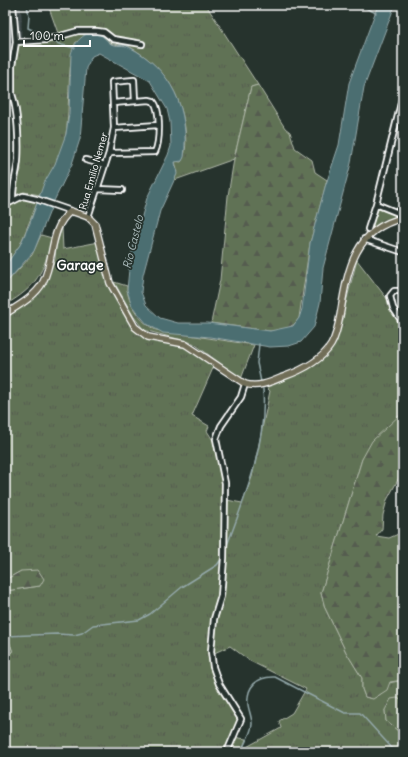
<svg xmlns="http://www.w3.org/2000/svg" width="408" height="757" viewBox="0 0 408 757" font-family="Delius,sans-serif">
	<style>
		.industrial { fill: url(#industrial-grid) }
		.grass { fill: url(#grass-tufts); stroke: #b0b8aa; fill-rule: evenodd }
		.forest { fill: url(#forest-firs); stroke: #b0b8aa }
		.park { fill: url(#park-crowns); stroke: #b0b8aa }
		.water { fill: #4b6e71; stroke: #93a8aa }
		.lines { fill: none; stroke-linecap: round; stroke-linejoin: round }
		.stream { stroke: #93a8aa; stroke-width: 1.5 }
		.minor-casing { stroke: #fff; stroke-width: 8 }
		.major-casing { stroke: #fff; stroke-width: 8 }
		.minor { stroke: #26332d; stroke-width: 4.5 }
		.major { stroke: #716e59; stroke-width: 5.5 }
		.labels { text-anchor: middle; stroke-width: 3.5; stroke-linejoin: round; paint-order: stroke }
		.street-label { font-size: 10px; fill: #fff; stroke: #26332d }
		.water-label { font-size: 11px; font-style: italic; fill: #aebebf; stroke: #26332d }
		.district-label { font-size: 14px; font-weight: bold; fill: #fff; stroke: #26332d }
	</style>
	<defs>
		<pattern id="industrial-grid" width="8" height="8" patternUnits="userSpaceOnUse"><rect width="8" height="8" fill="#354141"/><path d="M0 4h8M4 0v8" fill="none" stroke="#495454"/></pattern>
		<pattern id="grass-tufts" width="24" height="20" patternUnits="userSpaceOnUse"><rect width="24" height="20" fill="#617254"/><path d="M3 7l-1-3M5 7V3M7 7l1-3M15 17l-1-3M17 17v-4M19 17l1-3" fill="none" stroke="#545b4f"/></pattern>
		<pattern id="forest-firs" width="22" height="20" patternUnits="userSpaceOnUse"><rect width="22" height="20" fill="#617254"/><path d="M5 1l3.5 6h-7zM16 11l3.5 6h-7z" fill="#545b4f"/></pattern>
		<pattern id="park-crowns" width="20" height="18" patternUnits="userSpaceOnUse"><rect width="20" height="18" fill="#617254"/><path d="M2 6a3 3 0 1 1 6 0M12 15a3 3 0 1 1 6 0" fill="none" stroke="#545b4f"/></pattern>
	</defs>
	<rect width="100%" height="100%" fill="#26332d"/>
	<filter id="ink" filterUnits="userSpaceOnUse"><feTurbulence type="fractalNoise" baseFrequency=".025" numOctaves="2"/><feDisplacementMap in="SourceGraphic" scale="8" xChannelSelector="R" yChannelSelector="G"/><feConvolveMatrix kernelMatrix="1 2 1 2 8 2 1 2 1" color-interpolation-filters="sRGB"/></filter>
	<g filter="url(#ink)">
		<path class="industrial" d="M5,5H20L22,17L21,47L10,50L7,88L5,87Z"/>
		<path class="grass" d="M48,5H206L258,85L251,87L234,159L175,180L177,170L175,161L181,162C187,154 186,138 185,128C180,91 163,66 130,47C122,43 115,47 107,41L76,42C67,55 70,112 66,133C62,155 49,175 40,195L24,192L5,198V187L7,190L16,183L21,170L18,130L11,80L18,37C38,44 40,48 59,36Z
			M21,199L38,201L20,245L5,266V206Z
			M62,228L63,249L99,242L103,267L110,289L136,331L148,339L190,349L214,366L192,416L209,426L207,431C223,454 225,473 227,500L242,503L252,477L270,391L266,387L319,361L339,329L357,260L388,300L403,329V412L362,459L321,593L325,608L346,652L362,678V689L365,697C379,700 382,693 389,683L403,680V701L398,699L385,710L386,721L403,735V752H5V652H13L5,631V591L40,586L21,571L5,580V313L28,301L48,277L55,259L56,246ZM230,646L250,661L306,689L292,713L279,721L281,728L243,749L246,739L233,737L241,716L216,676L212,654Z
			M41,235L52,238C43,273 38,286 5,305V284L32,255Z
			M114,282L127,286C127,304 141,323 156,330L254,345L241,379L193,343L144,330L134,317Z"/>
		<path class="forest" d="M258,85L285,128L290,132L295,148L312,160L315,172L327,180L310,243L299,318C293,329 281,330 270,331L211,323L220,280L228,196L234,159L251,87Z
			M403,412V455L400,468V476L387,500L383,515L382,529L376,536L389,538L403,532V547L399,558L403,563V680L390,682L387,690L373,699L365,697L362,689V678L346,652L325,608L321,593L362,459L372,441Z
			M38,570L44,579L40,586L5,591V580L21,571Z
			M5,631L13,652H5Z
			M397,698L403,701V735L386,721L385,710L391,699Z"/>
		<path class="park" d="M95,165L102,167L97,184L90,182Z
			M378,209L398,216L370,231Z"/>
		<path class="water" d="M378,5H395L364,87L351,163L323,268L320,303L314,327L301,342L289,346L270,347L210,337L163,333L147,324L132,306L127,290L130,259L147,198L168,155L171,146L170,122L167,109L150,81L99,53L92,56L86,68L80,139L72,164L53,203L34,251L5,284V266L20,245L30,223L44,183L55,164L66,134L69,114L71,54C74,42 88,26 102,36C105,38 108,42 111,44C117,47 123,44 129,47C172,69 190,110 184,157L182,161L175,162L177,174L160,211L143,275L141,292L146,305L160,318L178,323H208L270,331L293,326L299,318L302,309L310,243L325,187L339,145L349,83Z"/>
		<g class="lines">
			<path class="stream" d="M27,5L29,16L28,28L47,37
				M360,5L376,13
				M52,41L62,45L75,48
				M259,344L257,363L261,382
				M226,548C245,497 267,445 263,389
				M5,636L57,634L74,635L82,633L93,625L139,620L150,614L182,587L217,565L222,558
				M240,752C244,744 252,733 252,724C252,718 249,711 248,705C246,687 257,676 275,677L345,713H360L392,748L402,752"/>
			<g class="minor-casing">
				<path id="minor" d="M16,42L46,40L78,31H97L104,32L113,39L142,44
					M5,89L12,94C18,111 19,142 18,160C17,173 12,186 13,200
					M12,94V66L16,42L13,5
					M114,128L158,125
					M109,153L155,152C160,142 161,109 153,101L149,100L113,103
					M86,160L105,165
					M98,189L122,190
					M376,204L403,215
					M5,205L23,196L36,199L71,211
					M88,217L109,153L114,128L112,82L134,80L135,101
					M368,229L376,204L403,95
					M364,239L403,252
					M403,291H394L390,296L393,308L403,323
					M227,752L241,719L219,684L213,667L211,651L214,619L221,596L224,558L225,483L216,439L221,426L241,397L245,384"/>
			</g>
			<g class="major-casing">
				<path id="major" d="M5,314C18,306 36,296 43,282C55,258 49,228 71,211L88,217L95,224L110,283L135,327L148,337L185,344L245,384C258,388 271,382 283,377C300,371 321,361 331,345C337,335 339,321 341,310C348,268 355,229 403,218"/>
			</g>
			<use href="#minor" class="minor"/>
			<use href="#major" class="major"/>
		</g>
	</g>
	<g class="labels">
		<g class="street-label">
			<text transform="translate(93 171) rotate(-74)" y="4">Rua Emilio Nemer</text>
		</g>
		<g class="water-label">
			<text transform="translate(133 242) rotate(-76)" y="4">Rio Castelo</text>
		</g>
		<g class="district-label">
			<text x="80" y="270">Garage</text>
		</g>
	</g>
	<rect width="408" height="757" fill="none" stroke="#26332d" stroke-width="20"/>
	<rect x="10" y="10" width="388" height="737" fill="none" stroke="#fff" stroke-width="1.5" filter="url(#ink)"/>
	<path d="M24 40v6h66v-6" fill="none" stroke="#ffffff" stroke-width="2"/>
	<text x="30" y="40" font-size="12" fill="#ffffff" stroke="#26332d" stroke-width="3" paint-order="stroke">100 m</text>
</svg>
